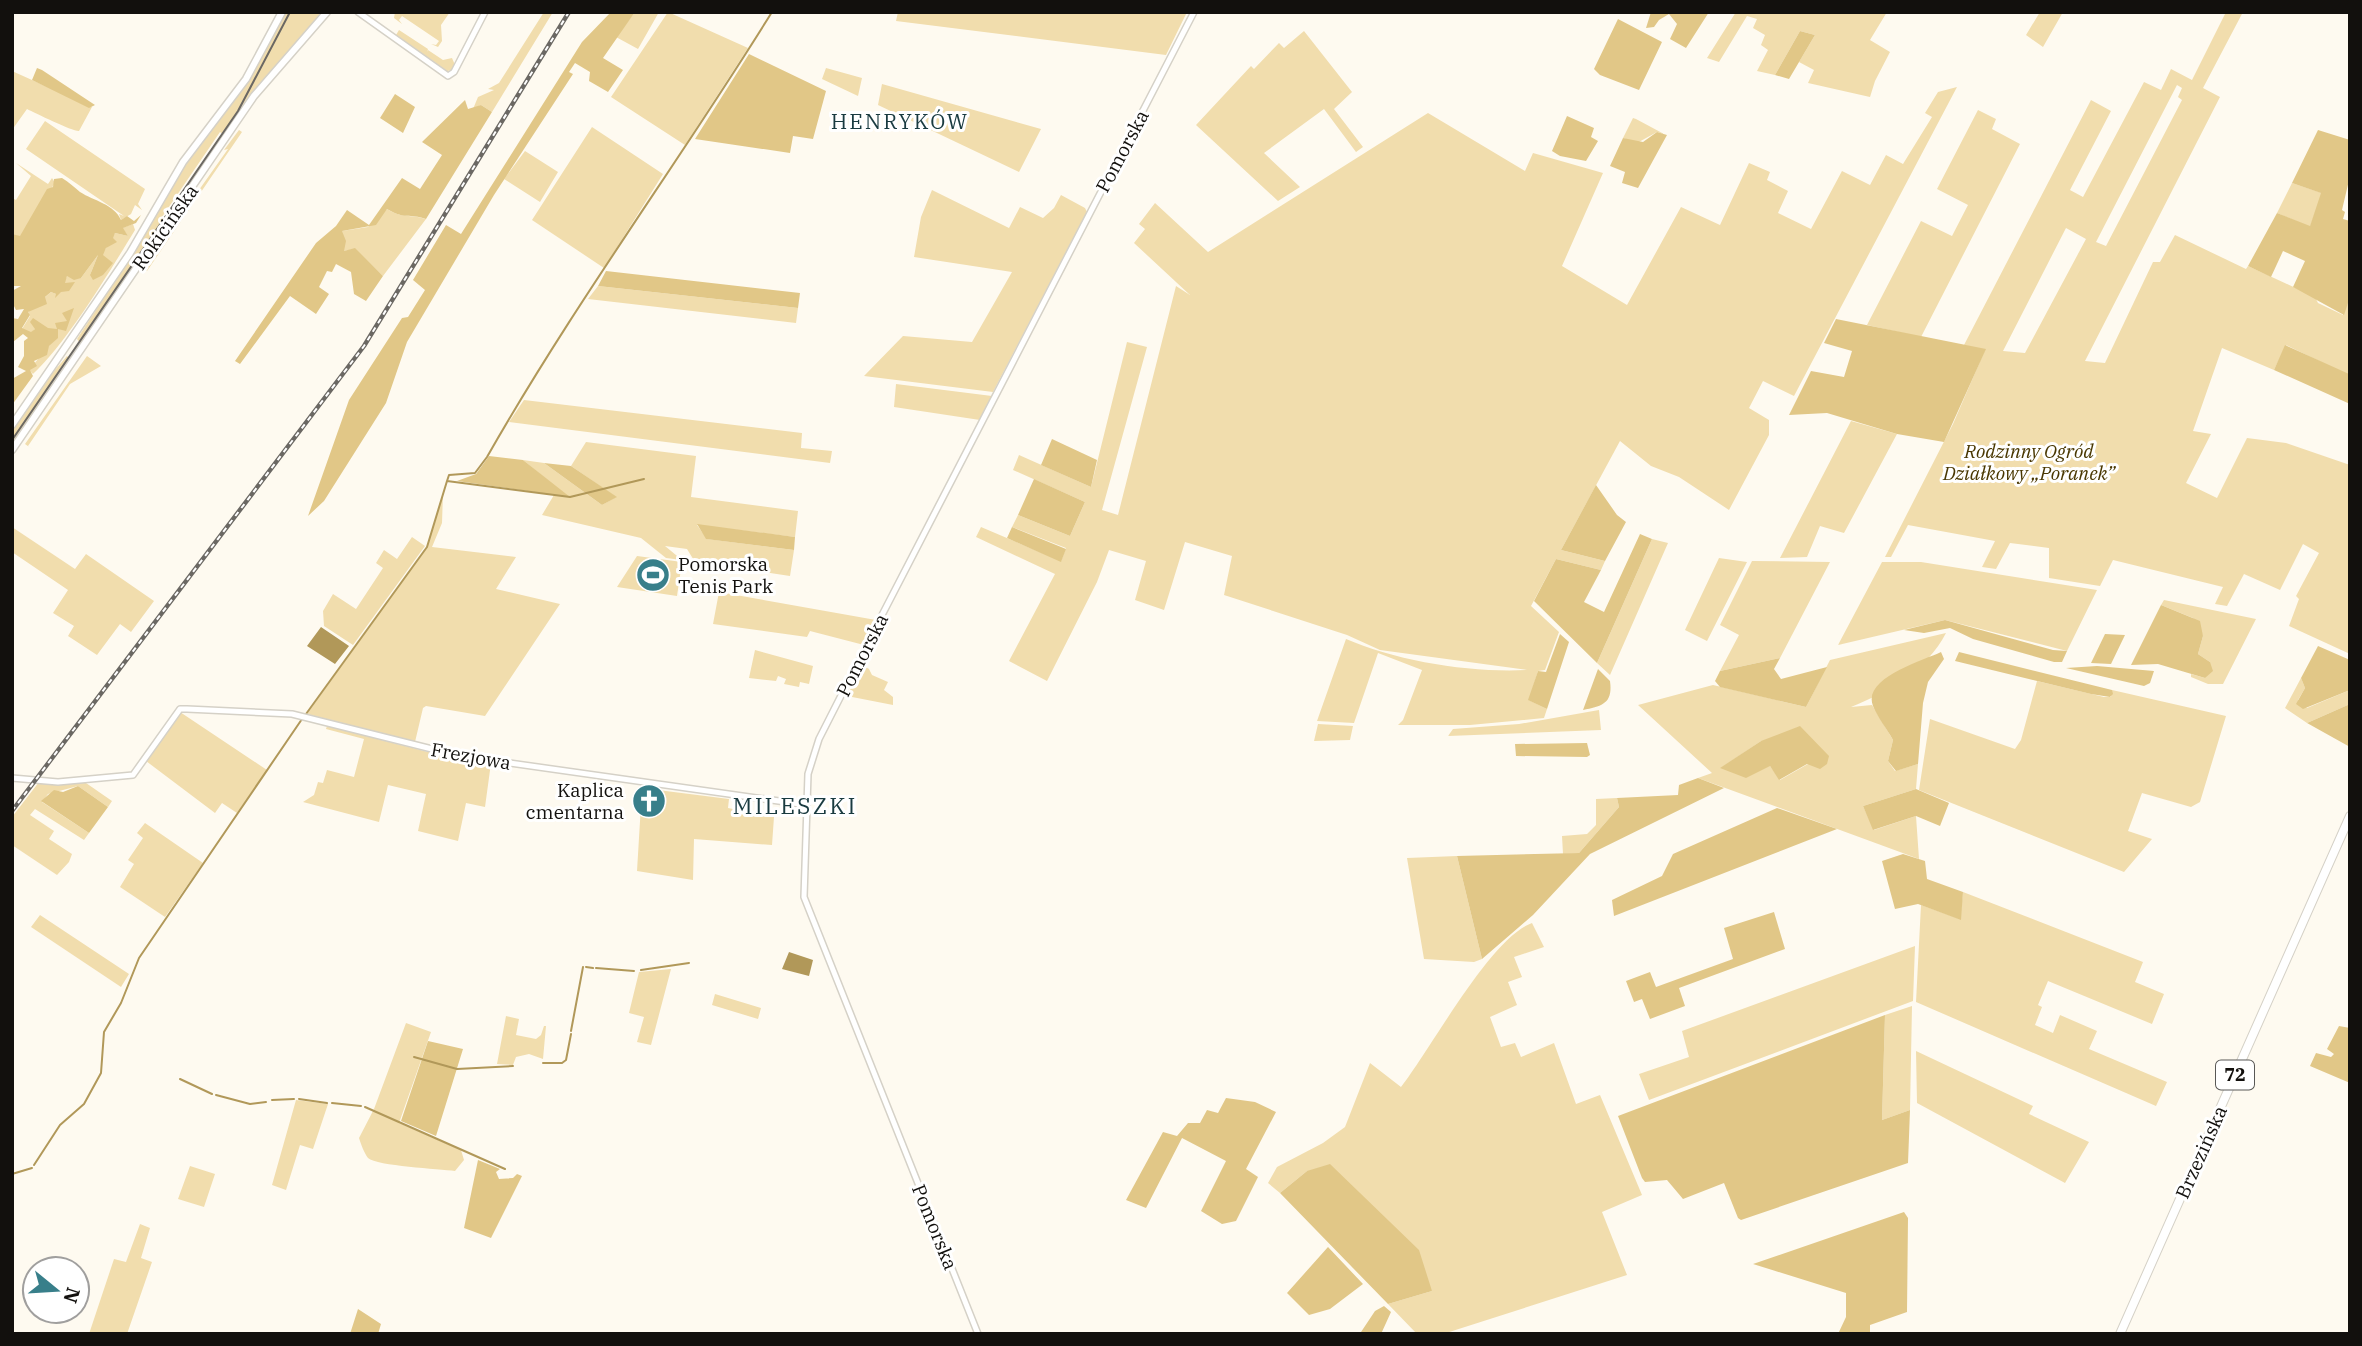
<svg xmlns="http://www.w3.org/2000/svg" width="2362" height="1346" viewBox="0 0 2362 1346" font-family="'IBM Plex Serif',serif">
	<style>
		.green { fill: #f1ddad; fill-rule: evenodd }
		.forest { fill: #e1c787 }
		.water { fill: #b19859 }
		.lines { fill: none; stroke-linecap: round; stroke-linejoin: round }
		.stream { stroke: #b19859; stroke-width: 2 }
		.tertiary-casing { stroke: #d5d1c7; stroke-width: 8 }
		.secondary-casing { stroke: #d5d1c7; stroke-width: 9 }
		.primary-casing { stroke: #d5d1c7; stroke-width: 10 }
		.tertiary { stroke: #fff; stroke-width: 5 }
		.secondary { stroke: #fff; stroke-width: 6 }
		.primary { stroke: #fff; stroke-width: 8 }
		.tram { stroke: #6b6863; stroke-width: 2 }
		.rail-casing { stroke: #6b6863; stroke-width: 4.5 }
		.rail { stroke: #fff; stroke-width: 2; stroke-dasharray: 5; stroke-linecap: butt }
		.labels { text-anchor: middle; stroke-width: 6; stroke-linejoin: round; paint-order: stroke }
		.shield { fill: #fff; stroke: #595856; stroke-width: 2 }
		.shield-label { font-size: 18px; font-weight: bold; fill: #12100d }
		.street-label { font-size: 19px; fill: #12100d; stroke: #fff }
		.park-label { font-size: 19px; font-style: italic; fill: #493701; stroke: #fff }
		.poi-label { font-size: 19px; fill: #12100d; stroke: #fff; text-anchor: start }
		.neighbourhood-label { font-size: 21px; letter-spacing: 2px; fill: #1a3b40; stroke: #fff }
		.quarter-label { font-size: 23px; letter-spacing: 2px; fill: #1a3b40; stroke: #fff }
	</style>
	<rect width="100%" height="100%" fill="#fefaf0"/>
	<path class="green" d="M285,12H322L258,86L224,135L220,132L162,217L165,218L221,140L80,343L77,339L132,255L182,170L251,77Z
		M395,12H450L441,25L442,41L438,47L431,44L436,45L439,41L402,16L399,20L402,24L394,18Z
		M544,12H553L492,112L481,105L473,109L478,97L494,90L488,89L499,83Z
		M635,12H659L638,49L616,37Z
		M668,12L748,48L685,145L611,97Z
		M898,12H1187L1166,55L896,21Z
		M1736,12H1887L1870,40L1890,52L1875,81L1870,97L1808,83L1814,70L1799,62L1815,35L1800,31L1775,75L1757,71L1768,50L1761,45L1765,35L1753,28L1757,19L1747,16L1719,62L1707,58Z
		M2040,12H2063L2043,47L2026,35Z
		M2226,12H2243L2203,88L2220,97L2085,361L2105,363L2153,262H2160L2175,235L2246,269L2248,266L2315,297L2318,303L2343,315L2350,297V376L2286,345L2274,370L2222,348L2193,431L2211,434L2186,483L2217,498L2247,438L2286,443L2350,465V654L2289,626L2299,599L2296,596L2319,553L2303,544L2280,590L2244,574L2227,606L2215,604L2223,587L2113,560L2100,586L2049,578V548L2010,543L1996,569L1982,567L1995,541L1908,525L1891,557H1885L1953,424L1985,350L1964,345L2091,100L2111,111L2070,190L2083,197L2144,82L2161,90L2171,69L2192,80ZM2177,85L2182,88L2178,97L2182,100L2106,246L2096,242ZM2066,228L2086,239L2025,353L2003,351Z
		M399,30L428,49L427,52L428,50L443,60L452,58L455,65L452,70L443,72L435,66L436,63L412,47L410,49L396,35Z
		M1304,31L1352,92L1334,109L1363,147L1356,152L1324,109L1264,153L1300,187L1278,201L1196,125L1251,66L1254,69L1279,43L1284,48Z
		M826,68L862,78L858,96L822,79Z
		M12,71L92,107L79,131C74,132 35,113 27,109L12,130Z
		M882,84L1041,129L1019,172L878,105Z
		M1957,87L1794,396L1763,381L1749,408L1769,420V435L1729,510L1679,477L1651,466L1620,441L1561,550L1605,561L1601,570L1556,559L1531,606L1559,632L1545,670L1538,671L1529,700L1547,709L1544,718L1470,725H1398L1403,720L1422,670L1378,653L1354,723L1317,721L1346,639C1397,661 1470,673 1527,670L1380,650L1347,635L1224,595L1232,556L1185,542L1164,610L1135,600L1146,561L1109,550L1097,582L1047,681L1009,661L1055,574L976,537L981,527L1061,561L1066,548L1012,527L1018,515L1070,536L1085,502L1013,470L1019,455L1091,487L1127,342L1147,347L1102,510L1118,515L1176,286L1190,295L1134,243L1145,229L1139,224L1155,203L1208,252L1428,113L1525,171L1533,153L1603,173L1562,266L1627,305L1681,207L1720,225L1749,163L1770,172L1767,180L1788,191L1778,213L1811,229L1842,171L1870,185L1886,155L1903,164L1932,117L1925,113L1938,92Z
		M1978,110L1996,119L1992,129L2020,144L1921,337L1867,325L1921,221L1952,236L1968,205L1937,189Z
		M1633,118L1636,119L1664,134L1657,132L1637,143L1623,138Z
		M45,121L145,189L138,204L142,210L135,205L131,214L121,220L119,214L124,216L26,149Z
		M592,127L663,174L604,268L532,220Z
		M239,130L242,132L147,271L143,269L228,149L224,150Z
		M525,151L558,172L540,202L504,179Z
		M16,163L48,184L52,178L55,183L20,237L12,234V198L16,200L31,176Z
		M2292,183L2322,193L2310,227L2277,213Z
		M932,190L1009,228L1020,207L1043,218L1054,208L1061,195L1085,208L1087,212L993,392L864,376L903,336L972,342L1012,272L914,257L921,217Z
		M387,209C403,219 410,214 426,219L383,276L355,249L344,251L342,231L368,227Z
		M133,224L135,230C108,274 69,340 33,374L29,370L52,342L35,329L31,333L22,329L30,316L28,312L51,292L56,294L74,283H64L67,276L81,278L98,255L90,275L115,233L128,236L122,228Z
		M598,286L798,308L796,323L588,299Z
		M65,355L55,370L67,356L69,358L12,444V431Z
		M87,356L101,366L70,384L28,446L32,449L25,444Z
		M896,384L992,396L980,420L894,407Z
		M524,400L802,433L801,448L832,451L830,463L509,422Z
		M1851,421L1897,434L1844,533L1820,526L1807,557L1780,558Z
		M586,442L696,456L691,497L798,511L795,537L697,525L707,539L794,550L790,576L695,562L687,549L665,546L682,560L666,558L641,538L542,515L554,495L568,497L523,460L544,463L602,505L616,497L571,466Z
		M443,493L442,523L432,547L516,557L496,589L560,604L485,716L426,706L423,708L415,742L307,714L427,547Z
		M12,527L75,569L86,554L154,601L131,632L120,624L97,655L68,636L74,626L53,613L68,590L12,552Z
		M412,537L425,546L353,645L324,626L323,611L333,594L356,609L383,568L376,563L384,550L397,559Z
		M1652,539L1668,543L1610,675L1597,663Z
		M637,556L682,562L677,596L617,587Z
		M1719,558L1747,562L1707,641L1685,630Z
		M1752,561L1830,562L1780,658L1720,671L1739,635L1720,625Z
		M1882,562H1921L2097,590L2067,651L1945,620L1838,645Z
		M719,592L876,620L864,645L810,631L807,637L713,624Z
		M2164,600L2256,619L2223,684H2208L2191,677V674L2205,678L2210,662L2198,654L2203,636L2193,618L2161,605Z
		M1946,633C1926,671 1890,691 1851,707L1872,705L1893,740L1888,761L1895,771L1918,764L1916,789L1863,806L1874,830L1916,816L1919,859L1698,778L1712,773L1638,705L1713,685L1806,707L1830,660ZM1761,741L1808,764L1780,780L1770,766L1721,768Z
		M755,650L813,666L809,684L800,682L799,687L784,684L786,679L778,676L776,681L749,678Z
		M862,665L869,669L872,675L888,682L884,690L893,697V705L847,696Z
		M2301,678L2305,688L2298,700L2307,708L2350,690V704L2307,723L2285,708Z
		M2037,681L2104,697H2111L2112,690L2226,716L2200,802L2191,807L2142,793L2128,831L2152,839L2124,872L1919,790L1930,719L2015,749L2021,740Z
		M1599,710L1601,730L1448,736L1453,729L1519,724Z
		M180,712L267,770L237,813L222,803L215,813L146,761Z
		M1318,724L1353,726L1350,740L1314,741Z
		M327,726L432,753L491,763L485,807L466,803L458,841L418,831L426,794L388,785L379,822L303,802L314,795L318,782L323,783L327,770L354,777L364,739L326,729Z
		M96,780L86,783L112,801L108,807L78,786L48,794L42,802L89,833L84,840L35,809L30,815L54,831L49,839L72,854L69,862L57,875L12,845V817L39,782Z
		M642,788L729,799L728,808L774,817L772,845L694,839L693,880L637,871Z
		M1617,798L1619,807L1579,853L1563,854L1562,836L1587,834L1596,825V799Z
		M145,823L203,863L165,917L120,887L134,864L128,860L143,838L137,833Z
		M1457,856L1482,959L1474,962L1424,959L1407,858Z
		M1963,892L2143,962L2135,982L2164,994L2152,1024L2048,981L2038,1005L2042,1007L2035,1025L2053,1033L2060,1015L2097,1031L2089,1049L2167,1082L2156,1106L1916,1002L1921,905L1960,919Z
		M40,915L129,974L121,987L31,927Z
		M1532,923L1544,947L1514,957L1522,977L1508,982L1517,1005L1490,1017L1501,1047L1515,1043L1521,1057L1554,1043L1576,1104L1600,1095L1642,1195L1602,1212L1627,1275L1443,1334H1417L1388,1304L1432,1291L1307,1171L1280,1193L1268,1183L1277,1167L1323,1143L1345,1127L1370,1063L1401,1087C1431,1049 1490,938 1532,923Z
		M1915,946L1913,1001L1649,1100L1639,1074L1689,1057L1682,1031Z
		M671,969L651,1045L637,1042L644,1017L629,1013L639,972Z
		M715,994L761,1008L758,1019L712,1005Z
		M1912,1006L1910,1110L1882,1120L1885,1015Z
		M506,1016L519,1019L516,1035L536,1039L541,1035L544,1026H546L543,1059L529,1054L516,1057L513,1065L497,1064Z
		M406,1023L431,1032L399,1123L461,1150L464,1160L455,1171C439,1169 377,1166 368,1158C364,1153 361,1144 359,1138L374,1109Z
		M1916,1051L2033,1106L2029,1114L2089,1142L2065,1183L1917,1103Z
		M296,1100L328,1104L313,1149L300,1145L286,1190L272,1185Z
		M190,1166L215,1174L204,1207L178,1199Z
		M140,1224L150,1228L141,1258L152,1262L127,1334H89L114,1259L126,1262Z"/>
	<path class="forest" d="M611,12H635L603,58L623,70L608,92L589,81L590,72L575,63L569,72L573,74L494,195L407,342L386,403L324,501L308,516L349,400L402,318L408,317L425,290L413,280L446,225L461,234L582,42Z
		M1651,12H1709L1686,48L1670,39L1677,24L1669,14L1659,20L1654,27L1646,28Z
		M1618,19L1662,42L1639,90L1600,75L1594,69Z
		M1800,31L1815,35L1789,79L1775,75Z
		M749,54L826,91L813,139L793,136L790,153L695,139Z
		M37,68L42,70L95,105L89,108L32,80Z
		M395,94L415,107L403,133L380,118Z
		M465,100L468,109L481,105L492,112L426,219C409,213 405,220 387,209L376,225L342,231L346,241L344,251L355,248L383,276L366,301L354,294L351,272L336,264L332,272L327,271L319,287L329,294L316,314L290,296L240,364L235,361L316,243L336,226L347,210L369,225L402,178L420,189L442,155L422,142Z
		M1567,116L1594,128L1591,137L1598,141L1586,161L1560,156L1552,151Z
		M2318,130L2350,140V176L2342,210L2345,212L2343,219L2350,221V297L2344,315L2293,287L2305,261L2283,251L2271,277L2248,266L2277,213L2310,226L2321,193L2292,183Z
		M1657,132L1667,135L1638,188L1622,183L1625,172L1610,166L1623,138L1643,142Z
		M62,178C69,182 74,187 80,192C94,201 114,204 121,220L127,216L134,221L141,215L136,223L123,228L128,236L115,233L113,238L117,242L106,248L103,255L113,263L103,275L93,280L90,275L98,255L81,278L74,280L67,276L65,283L75,282L69,291L61,292L55,298L56,294L51,292L45,297L47,304L28,312L30,315L22,328L31,332L35,329L30,322L33,318L48,328L57,329L55,323L67,321L62,313L74,308L66,331L58,329V338L49,346L47,355L34,361L37,366L30,370L33,376L12,405V379L26,371L18,367L24,356V341L28,338L23,334L13,342L12,351V318L18,319L24,309L16,310L13,304L12,291L21,286H14L12,281V234L20,236L47,189L53,187L54,179Z
		M606,271L800,293L798,308L598,286Z
		M1836,319L1986,349L1944,442L1897,434L1827,413L1789,415L1811,371L1844,377L1852,351L1824,343Z
		M2285,345L2349,374L2350,404L2274,370Z
		M1052,439L1097,460L1091,487L1041,465Z
		M489,456L523,460L570,497L457,481L476,474Z
		M544,463L571,466L617,497L602,505Z
		M1034,479L1085,502L1070,536L1018,515Z
		M1596,485L1617,515L1626,522L1605,561L1561,550Z
		M697,524L795,537L794,550L706,539Z
		M1012,527L1066,549L1061,562L1007,538Z
		M1640,534L1652,539L1597,663L1534,601L1556,559L1601,570L1584,602L1604,612Z
		M2161,605L2200,621L2203,636L2198,654L2210,662L2213,671L2205,678L2158,664L2131,665Z
		M1945,620L2053,650L2067,651L2062,662H2054L1973,639L1950,628L1924,633L1904,630Z
		M1560,634L1569,642L1547,709L1528,700L1538,671L1546,672Z
		M2105,634L2125,635L2111,664L2091,663Z
		M2318,646L2350,660V690L2303,709L2296,704L2305,688L2301,678Z
		M1941,652L1944,659L1928,682L1923,703L1918,764L1896,771L1888,761L1893,740C1887,729 1878,718 1873,706C1862,678 1922,661 1941,652Z
		M1959,652L2112,690L2113,694L2110,697L2091,694L1955,661Z
		M1780,658L1774,669L1781,679L1827,667L1806,707L1720,687L1715,681L1720,671Z
		M2097,666L2154,671L2150,683L2144,686L2066,668Z
		M1598,669L1610,681C1613,703 1603,706 1583,710Z
		M2350,704V747L2307,723Z
		M1800,726L1829,756L1827,764L1820,769L1807,764L1779,780L1770,766L1746,778L1720,768L1761,741Z
		M1587,743L1590,755L1587,757L1516,756L1515,744Z
		M1698,778L1724,788L1590,854L1533,915L1482,959L1457,856L1579,853L1619,807L1617,798L1678,795L1679,785Z
		M78,786L108,807L89,833L41,801L54,790L63,792Z
		M1916,789L1949,803L1940,826L1916,816L1873,830L1863,806Z
		M1777,808L1837,829L1614,916L1612,900L1662,876L1673,854Z
		M1903,854L1925,861L1927,879L1963,892L1961,920L1918,904L1895,909L1882,861Z
		M1774,912L1785,949L1679,988L1685,1006L1650,1019L1642,999L1634,1002L1626,981L1650,972L1656,987L1733,959L1724,928Z
		M1885,1015L1882,1120L1910,1110L1908,1163L1741,1220L1738,1218L1724,1183L1683,1199L1667,1180L1645,1182L1642,1178L1618,1116Z
		M2339,1026L2350,1028V1083L2310,1066L2316,1053L2331,1057L2334,1054L2327,1049Z
		M428,1041L463,1049L436,1136L401,1121Z
		M1226,1098L1255,1102L1276,1112L1246,1169L1258,1177L1236,1221L1222,1224L1201,1211L1226,1161L1182,1138L1146,1208L1126,1200L1163,1132L1177,1136L1188,1123H1200L1207,1110L1218,1113Z
		M478,1160L500,1169L496,1172L499,1179L513,1178L517,1174L522,1176L491,1238L464,1228Z
		M1330,1164L1419,1250L1432,1291L1388,1304L1280,1193L1307,1171Z
		M1904,1212L1908,1218L1907,1312L1870,1325V1334H1838L1846,1317V1293L1753,1264Z
		M1328,1247L1363,1284L1330,1309L1309,1315L1287,1293Z
		M1384,1306L1391,1312L1381,1334L1361,1332L1375,1311Z
		M358,1309L381,1324L378,1334H350Z"/>
	<path class="water" d="M321,627L349,646L335,664L307,646Z
		M789,952L813,960L809,976L782,969Z"/>
	<g class="lines">
		<path class="stream" d="M447,481L449,475L475,473L487,457C574,304 679,162 772,12
			M306,714L427,547L447,481L570,497L644,479
			M586,967L593,968
			M596,968L634,971
			M641,970L689,963
			M571,1031L583,967
			M414,1057L457,1069L513,1066
			M543,1063H562L566,1060L571,1034
			M180,1079L212,1094
			M216,1095L250,1104L266,1102
			M299,1099L327,1103
			M272,1100L294,1099
			M332,1103L361,1106
			M365,1107L505,1169
			M34,1165L60,1125L84,1104L101,1073L104,1032L121,1003L139,958L302,719
			M12,1174L32,1168"/>
		<g class="tertiary-casing">
			<path id="tertiary" d="M358,12L448,76L454,72L485,12
				M12,778L58,782L133,775L180,709H187L292,714L460,756L807,805
				M978,1334L804,897L808,774L819,739L881,617L1194,12"/>
		</g>
		<g class="secondary-casing">
			<path id="secondary" d="M12,425L130,253L183,162L246,79L282,12
				M12,450L254,96L327,12"/>
		</g>
		<g class="primary-casing">
			<path id="primary" d="M2120,1334L2350,816"/>
		</g>
		<use href="#tertiary" class="tertiary"/>
		<use href="#secondary" class="secondary"/>
		<use href="#primary" class="primary"/>
		<path class="tram" d="M12,440L238,111L290,12"/>
		<g class="rail-casing">
			<path id="rail" d="M12,811L364,346L569,12"/>
		</g>
		<use href="#rail" class="rail"/>
	</g>
	<defs>
		<g id="stadium-disc" transform="scale(1.75)"><circle r="9.5" fill="#387f8a" stroke="#fff"/><path d="M0-5a6.5 5 0 1 0 0 10a6.5 5 0 1 0 0-10ZM-3.5-1.8h7v3.6h-7Z" fill="#fff"/></g>
		<g id="church-disc" transform="scale(1.75)"><circle r="9.5" fill="#387f8a" stroke="#fff"/><path d="M-1.2-6h2.4v3.5h3.3v2.4h-3.3V6h-2.4V-.1h-3.3v-2.4h3.3Z" fill="#fff"/></g>
	</defs>
	<g fill-rule="evenodd">
		<use href="#stadium-disc" x="653" y="575"/>
		<use href="#church-disc" x="649" y="801"/>
	</g>
	<g class="labels">
		<rect class="shield" x="2216" y="1060.5" width="38" height="29" rx="5"/>
		<g class="shield-label">
			<text x="2235" y="1081">72</text>
		</g>
		<g class="street-label">
			<text transform="translate(1122 151) rotate(-62)" y="7">Pomorska</text>
			<text transform="translate(165 227) rotate(-55)" y="7">Rokicińska</text>
			<text transform="translate(862 655) rotate(-63)" y="7">Pomorska</text>
			<text transform="translate(471 756) rotate(10)" y="7">Frezjowa</text>
			<text transform="translate(2201 1152) rotate(-66)" y="7">Brzezińska</text>
			<text transform="translate(935 1227) rotate(68)" y="7">Pomorska</text>
		</g>
		<g class="park-label">
			<text x="2029" y="458">Rodzinny Ogród<tspan x="2029" dy="22">Działkowy „Poranek”</tspan></text>
		</g>
		<g class="poi-label">
			<text x="678" y="571">Pomorska<tspan x="678" dy="22">Tenis Park</tspan></text>
			<text x="624" y="797" text-anchor="end">Kaplica<tspan x="624" dy="22">cmentarna</tspan></text>
		</g>
		<g class="neighbourhood-label">
			<text x="900" y="129">HENRYKÓW</text>
		</g>
		<g class="quarter-label">
			<text x="795" y="814">MILESZKI</text>
		</g>
	</g>
	<rect width="2362" height="1346" fill="none" stroke="#12100d" stroke-width="28"/>
	<g transform="translate(56 1290) rotate(108)"><circle r="33" fill="#ffffff" stroke="#a09f9e" stroke-width="2"/>
	<path d="M0-5L12 26L0 18L-12 26Z" fill="#387f8a"/>
	<text y="-10" font-size="19" font-weight="bold" text-anchor="middle" fill="#12100d">N</text>
	</g>
</svg>
